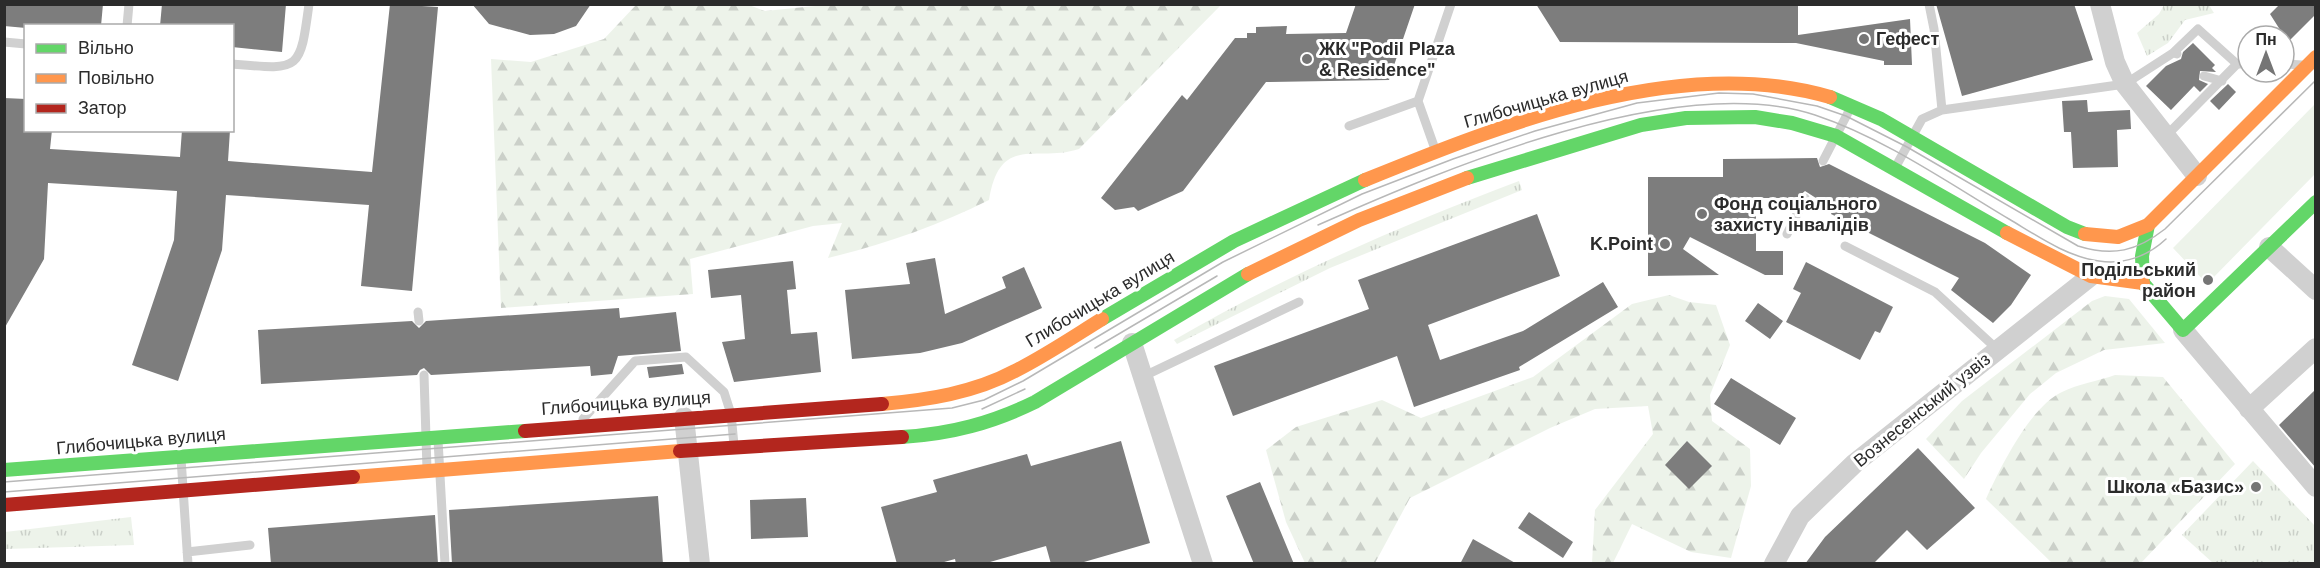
<svg xmlns="http://www.w3.org/2000/svg" width="2320" height="568" viewBox="0 0 2320 568" font-family="Helvetica,sans-serif">
	<style>
		.grass { fill: url(#grass-tufts) }
		.forest { fill: url(#forest-firs) }
		.park { fill: #edf3ea }
		.building { fill: #7d7d7d }
		.lines { fill: none; stroke-linecap: round; stroke-linejoin: round }
		.lane { stroke: #d0d0d0; stroke-width: 9 }
		.street { stroke: #d0d0d0; stroke-width: 20 }
		.fast { stroke: #63d668; stroke-width: 14 }
		.slow { stroke: #ff974d; stroke-width: 14 }
		.jam { stroke: #b3261e; stroke-width: 14 }
		.tram { stroke: #b8b8b8; stroke-width: 1.5 }
		.poi-dot { fill: #757575; stroke: #fff; stroke-width: 2 }
		.labels { text-anchor: middle; stroke-width: 6; stroke-linejoin: round; paint-order: stroke }
		.poi-label { font-size: 18px; font-weight: bold; fill: #2b2b2b; stroke: #fff; text-anchor: start }
		.street-label { font-size: 18px; fill: #2b2b2b; stroke: #fff }
	</style>
	<defs>
		<pattern id="grass-tufts" width="24" height="20" patternUnits="userSpaceOnUse" patternTransform="scale(1.5)"><rect width="24" height="20" fill="#edf3ea"/><path d="M3 7l-1-3M5 7V3M7 7l1-3M15 17l-1-3M17 17v-4M19 17l1-3" fill="none" stroke="#cbd0c9"/></pattern>
		<pattern id="forest-firs" width="22" height="20" patternUnits="userSpaceOnUse" patternTransform="scale(1.5)"><rect width="22" height="20" fill="#edf3ea"/><path d="M5 1l3.5 6h-7zM16 11l3.5 6h-7z" fill="#cbd0c9"/></pattern>
	</defs>
	<rect width="100%" height="100%" fill="#fff"/>
	<path class="grass" d="M2164,5H2209L2214,13L2185,20L2168,43L2147,56L2137,33L2159,14Z
		M1519,181L1522,190L1330,268L1177,344L1174,340C1284,276 1400,226 1519,181Z
		M2253,461L2315,526V563H2213L2182,535Z
		M131,517L134,545L5,549V532Z"/>
	<path class="forest" d="M835,4L1221,5L1079,149C1036,163 1000,133 989,200C937,226 885,244 828,258L842,223L813,226L690,259L693,294L501,308L491,59L531,62L604,39L636,5H749L765,11Z
		M1669,295L1689,302L1716,305L1730,345L1710,395L1712,421L1750,449L1751,486L1731,558L1691,552L1632,524L1613,563H1592L1595,510L1653,434L1648,406L1595,409L1550,428L1410,498L1375,563H1305L1286,522L1266,450L1296,427L1382,400L1421,418L1533,377L1632,304Z
		M2105,296L2129,299L2165,343L2104,350L2056,373L2030,394L1981,453L1964,479L1926,439L1962,401L2092,301Z
		M2115,375L2163,377L2235,464L2141,563H2052L1986,499C2000,468 2030,407 2062,392C2078,384 2098,381 2115,375Z"/>
	<path class="park" d="M2315,104V174L2207,284L2173,248Z"/>
	<path class="building" d="M4,4H103L101,26H26V28L4,26Z
		M162,4H286L282,52L232,47V26H160Z
		M390,4L438,7L412,291L361,286L369,205L226,195L222,250L178,381L132,365L174,240L177,191L48,183L44,259L4,329V98L26,99V130H52L50,149L180,157L182,130H230L228,161L372,172Z
		M472,4H591L576,26L554,34L530,35L489,24Z
		M1356,4H1415L1389,80L1266,82L1183,191L1138,211L1134,207L1115,210L1101,198L1182,95L1187,100L1235,38H1247V33H1256V27L1287,26L1286,34L1346,33Z
		M1536,4H1798V35L1910,19L1912,65H1884V61L1796,43L1560,42Z
		M1936,4H2074L2093,60L1962,96Z
		M2280,4H2316V14L2286,44L2284,36L2270,14Z
		M2193,43L2215,65L2212,68L2216,72L2200,71L2199,80L2208,84L2200,92L2194,86L2171,110L2146,86L2166,66L2181,59L2183,52Z
		M2228,84L2236,92L2219,110L2210,101Z
		M2087,100L2088,112L2130,110L2131,129L2117,130L2118,167L2073,168L2071,132H2064L2062,101Z
		M1817,158L1820,167L1829,164L1985,243L2031,275L2011,305L1993,323L1951,290L1959,278L1831,214L1833,209L1805,191L1797,198H1756V251H1783V275H1765L1690,237L1683,249L1719,275L1648,276V177H1723V159Z
		M1537,214L1560,276L1428,325L1440,360L1523,331L1603,282L1618,307L1519,367L1520,370L1414,407L1397,356L1233,416L1214,366L1369,309L1358,280Z
		M935,258L945,314L1006,288L1002,277L1024,267L1042,308L962,343L920,353L852,359L845,290L910,284L906,263Z
		M793,261L796,289L787,290L791,334L817,332L821,372L734,382L722,342L745,339L741,295L711,298L708,270Z
		M1806,262L1893,307L1880,333L1875,331L1860,360L1786,322L1801,293L1793,289Z
		M1758,303L1783,321L1770,339L1745,321Z
		M619,308L620,318L676,312L681,351L618,356L612,374L591,376L590,366L431,375L424,368L420,370L417,375L261,384L258,330L412,321L419,328L426,321Z
		M682,364L684,374L649,378L647,367Z
		M1731,378L1796,418L1780,445L1714,404Z
		M2316,389V468L2279,425Z
		M1121,441L1150,543L1077,564H1051L1046,546L983,564H956L955,559L937,564H897L881,507L937,492L933,480L1027,454L1031,466Z
		M1687,441L1712,466L1689,489L1665,465Z
		M1918,448L1975,508L1927,550L1907,530L1873,564H1805L1825,537Z
		M1260,482L1294,564H1254L1226,496Z
		M658,496L663,564H452L449,510Z
		M806,498L808,537L751,539L750,500Z
		M1529,512L1573,542L1563,558L1518,528Z
		M435,515L438,564H271L268,528Z
		M1473,539L1517,564H1460Z"/>
	<g class="lines">
		<path class="lane" d="M1929,4L1934,29L1942,110
			M127,26L129,4
			M4,42L26,44
			M2173,53L2198,29L2237,64
			M232,64C300,70 300,72 309,4
			M2284,64L2302,65
			M2204,76L2222,81
			M1349,126L1418,101
			M2165,137L2237,64H2248
			M1435,149L1418,101L1451,4
			M1823,161L1851,107
			M1895,168L1922,119L1942,110L2125,84L2173,53L2177,54
			M1787,234L1805,198
			M1845,246L1935,292L1998,350
			M418,312L419,321
			M424,375L427,469
			M1142,377L1299,302
			M583,419L635,361L686,357L724,392L731,414L734,445
			M438,440L445,564
			M181,458L188,564
			M187,552L250,545"/>
		<path class="street" d="M2100,4L2115,62L2125,84L2197,176
			M2269,247L2316,290
			M2183,330L2316,487
			M1132,343L1203,564
			M2249,409L2316,348
			M684,417L700,564
			M1774,564L1800,516L1855,463L2091,276"/>
		<path class="fast" d="M1830,97L1881,119L2067,227L2085,234
			M1467,178L1641,125L1686,118L1755,117L1792,123L1836,136L2007,233
			M2148,225L2142,256L2143,283L2183,330L2316,202
			M1102,319L1234,241L1365,180
			M902,437C951,434 992,423 1035,402L1248,274
			M4,470L525,431"/>
		<path class="slow" d="M1365,180C1503,124 1680,53 1830,97
			M2007,233L2091,276L2143,283
			M2085,234L2118,237L2148,225L2316,57
			M1248,274L1359,220L1467,178
			M882,404C927,400 974,393 1015,371C1045,356 1073,337 1102,319
			M353,477L680,451"/>
		<path class="jam" d="M525,431L882,404
			M680,451L902,437
			M4,505L353,477"/>
		<path class="tram" d="M1318,225C1446,168 1677,70 1815,115C1884,138 1947,182 2009,219C2036,235 2067,257 2099,261C2124,265 2148,256 2166,239
			M1095,348L1217,276
			M982,409L1025,389
			M4,482L952,408L984,400L1023,381L1223,262L1362,194L1453,159L1535,131L1637,103L1719,93L1753,94L1817,106L1846,116L1907,147L2078,246C2113,257 2137,251 2165,229L2316,80
			M4,492L735,434"/>
	</g>
	<g class="poi-dot">
		<circle cx="1864" cy="39" r="6"/>
		<circle cx="1307" cy="59" r="6"/>
		<circle cx="1702" cy="214" r="6"/>
		<circle cx="1665" cy="244" r="6"/>
		<circle cx="2208" cy="280" r="6"/>
		<circle cx="2256" cy="487" r="6"/>
	</g>
	<g class="labels">
		<g class="poi-label">
			<text x="1876" y="45">Гефест</text>
			<text x="1319" y="55">ЖК "Podil Plaza<tspan x="1319" dy="21">&amp; Residence"</tspan></text>
			<text x="1714" y="210">Фонд соціального<tspan x="1714" dy="21">захисту інвалідів</tspan></text>
			<text x="1653" y="250" text-anchor="end">K.Point</text>
			<text x="2196" y="276" text-anchor="end">Подільський<tspan x="2196" dy="21">район</tspan></text>
			<text x="2244" y="493" text-anchor="end">Школа «Базис»</text>
		</g>
		<g class="street-label">
			<text transform="translate(1546 99) rotate(-16)" y="6">Глибочицька вулиця</text>
			<text transform="translate(1100 299) rotate(-31)" y="6">Глибочицька вулиця</text>
			<text transform="translate(626 403) rotate(-4)" y="6">Глибочицька вулиця</text>
			<text transform="translate(1922 410) rotate(-39)" y="6">Вознесенський узвіз</text>
			<text transform="translate(141 441) rotate(-5)" y="6">Глибочицька вулиця</text>
		</g>
	</g>
	<rect width="2320" height="568" fill="none" stroke="#2b2b2b" stroke-width="12"/>
	<rect x="24" y="24" width="210" height="108" fill="#ffffff" stroke="#aaaaaa" stroke-width="1.5"/>
	<rect x="36" y="44" width="30" height="9" fill="#63d668" stroke="#aaaaaa" stroke-width="1.5"/>
	<text x="78" y="54" font-size="18" fill="#2b2b2b">Вільно</text>
	<rect x="36" y="74" width="30" height="9" fill="#ff974d" stroke="#aaaaaa" stroke-width="1.5"/>
	<text x="78" y="84" font-size="18" fill="#2b2b2b">Повільно</text>
	<rect x="36" y="104" width="30" height="9" fill="#b3261e" stroke="#aaaaaa" stroke-width="1.5"/>
	<text x="78" y="114" font-size="18" fill="#2b2b2b">Затор</text>
	<g transform="translate(2266 54)"><circle r="28" fill="#ffffff" stroke="#aaaaaa" stroke-width="1.5"/>
	<path d="M0-4.5L10 22L0 15L-10 22Z" fill="#757575"/>
	<text y="-9" font-size="16" font-weight="bold" text-anchor="middle" fill="#2b2b2b">Пн</text>
	</g>
</svg>
